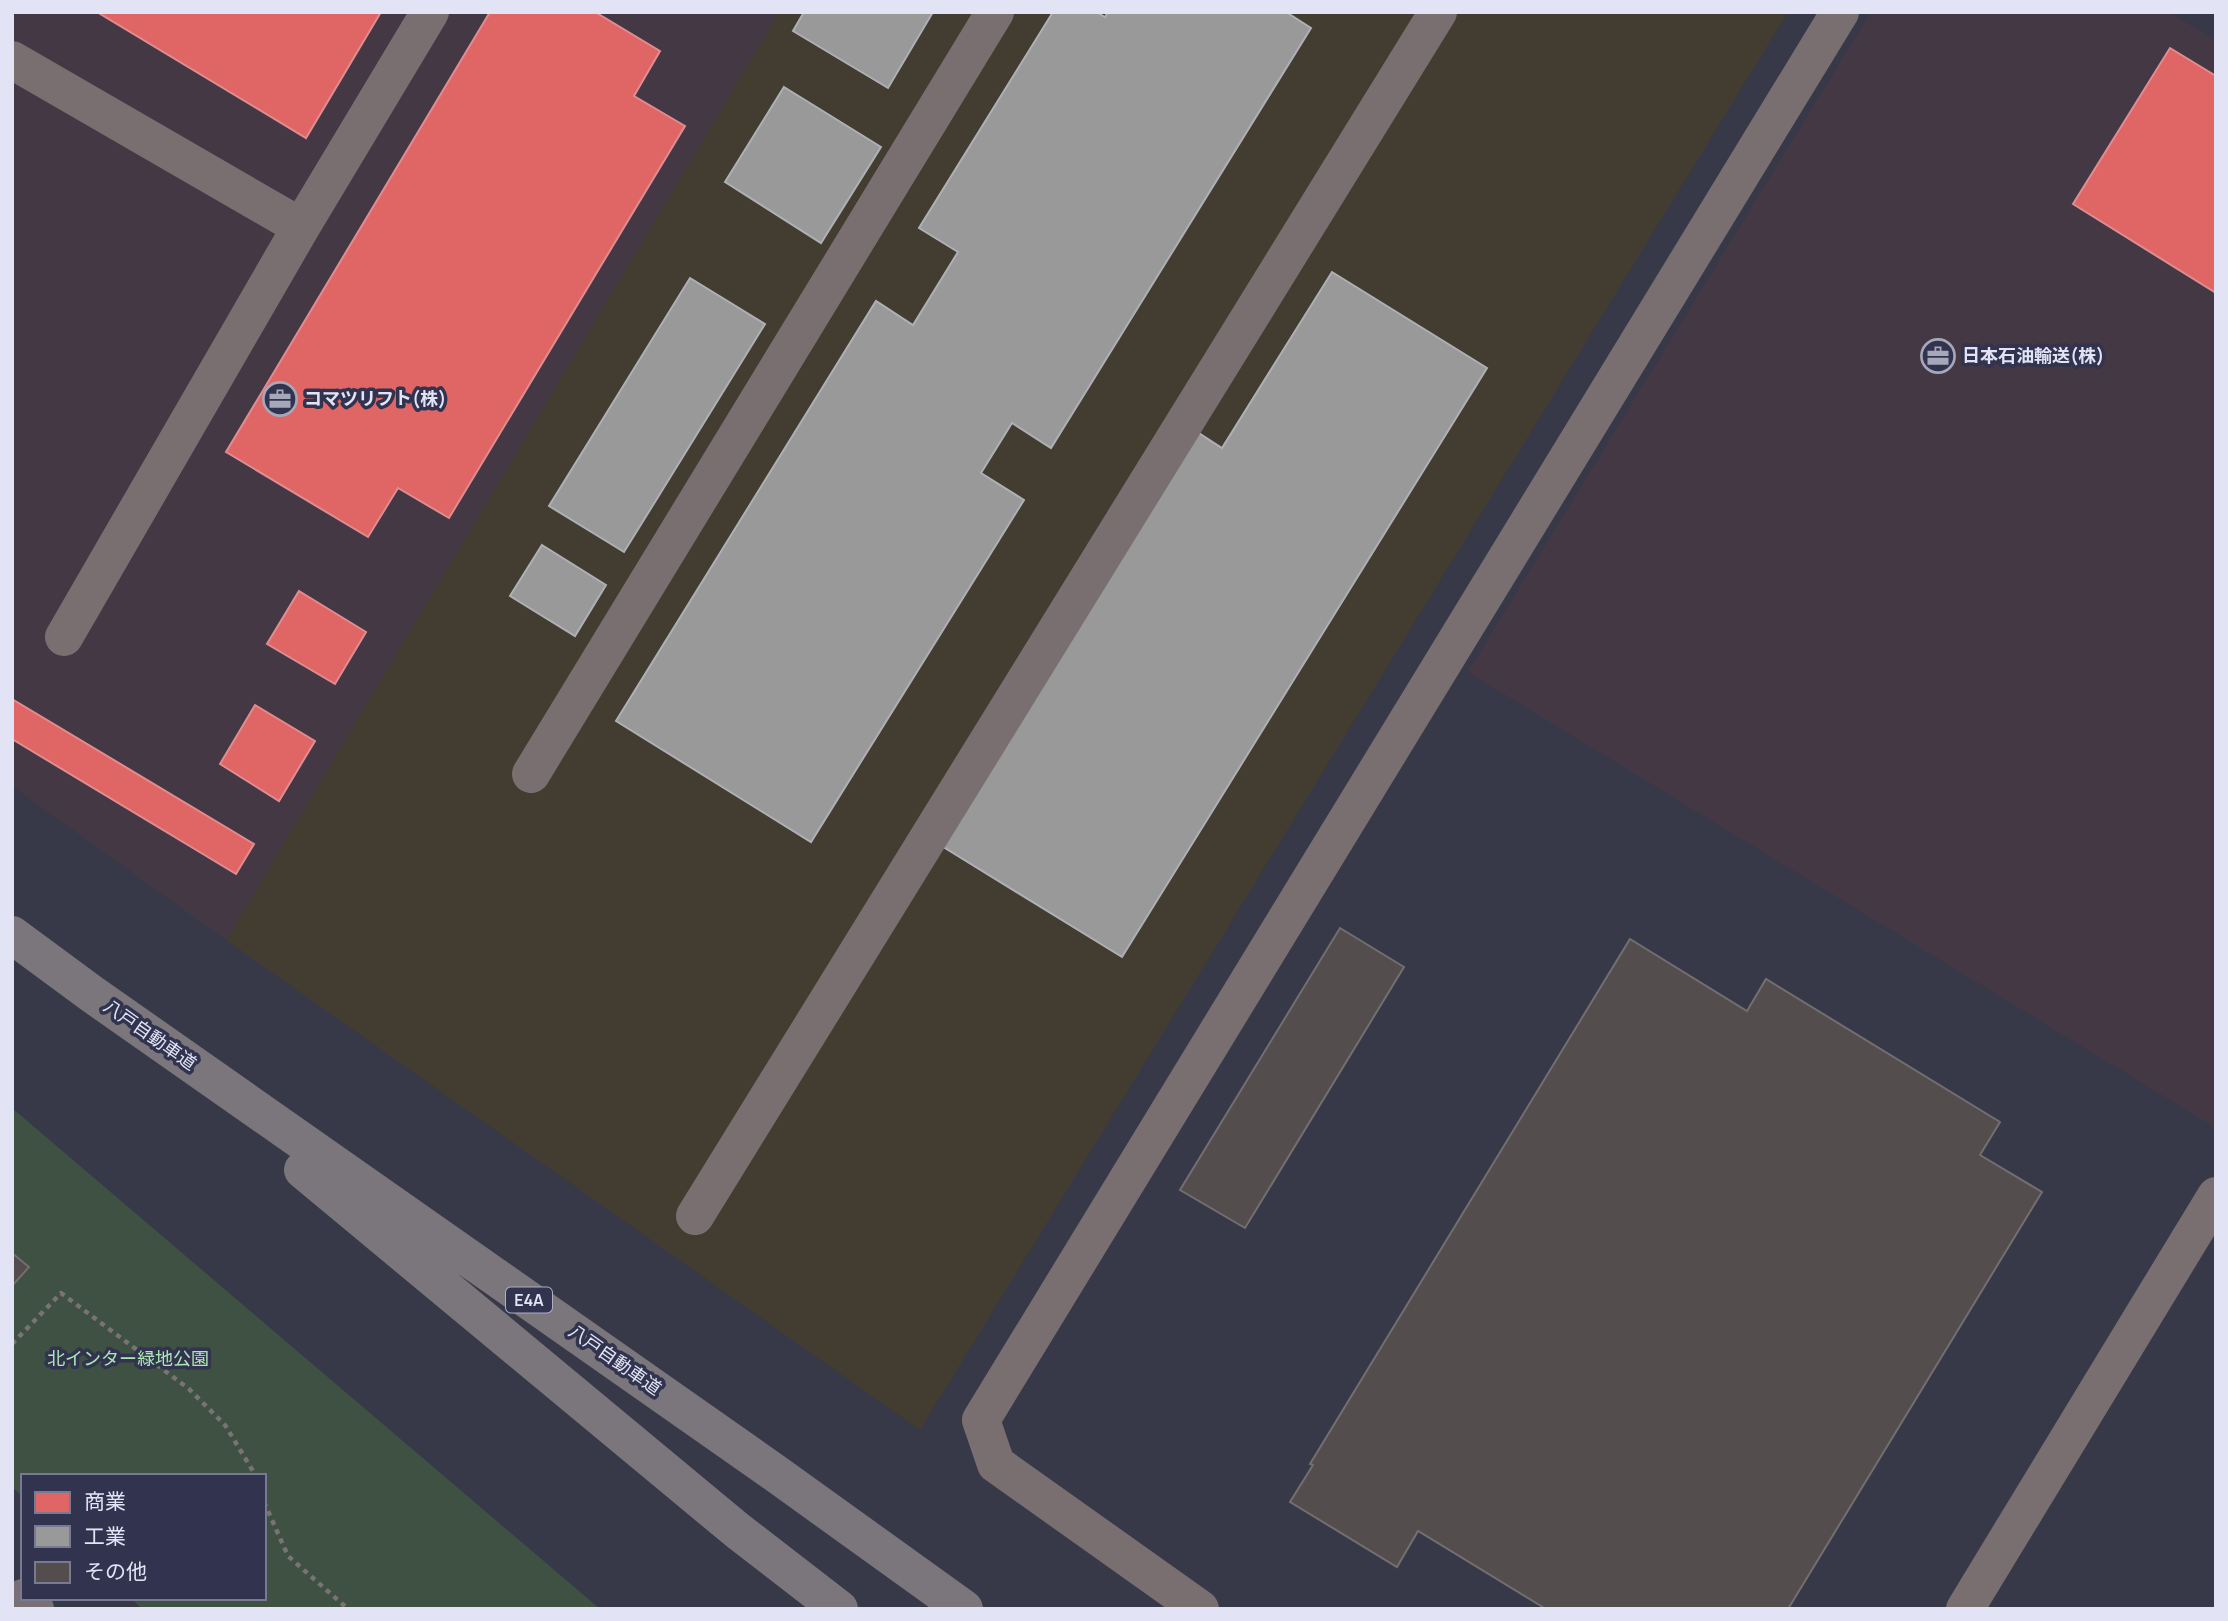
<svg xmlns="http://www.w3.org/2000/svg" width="2228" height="1621" viewBox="0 0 2228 1621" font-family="Manrope,'Noto Sans JP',sans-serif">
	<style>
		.commercial { fill: #453845 }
		.industrial { fill: #433c30 }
		.green { fill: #3e5142 }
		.shops { fill: #e06666; stroke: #e18c91; stroke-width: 2 }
		.industry { fill: #999; stroke: #afb0b5; stroke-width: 2 }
		.building { fill: #544d4e; stroke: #736e70; stroke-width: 2 }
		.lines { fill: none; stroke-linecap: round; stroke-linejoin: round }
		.path { stroke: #797376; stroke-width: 4.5; stroke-dasharray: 5 5; stroke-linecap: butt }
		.minor { stroke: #796f70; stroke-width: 38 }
		.major { stroke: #787075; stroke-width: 38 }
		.highway { stroke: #7b767c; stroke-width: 38 }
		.labels { text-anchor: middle; stroke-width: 7; stroke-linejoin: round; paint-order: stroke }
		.shield { fill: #31334f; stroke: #adafc4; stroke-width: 2 }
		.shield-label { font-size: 16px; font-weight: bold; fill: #e2e4f6 }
		.poi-label { font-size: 18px; font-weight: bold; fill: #e2e4f6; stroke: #31334f; text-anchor: start }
		.street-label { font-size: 18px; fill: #e2e4f6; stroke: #31334f }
		.park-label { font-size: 18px; fill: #ade7b3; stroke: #31334f }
	</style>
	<rect width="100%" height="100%" fill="#383948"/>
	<path class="commercial" d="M12,12H779L226,940L12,786Z
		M1871,12H2169L2216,41V1128L1468,672Z"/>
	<path class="industrial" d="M779,12H1788L920,1430L226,940Z"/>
	<path class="green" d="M12,1108L600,1609H142L131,1598H264V1476H23V1497L12,1487Z"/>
	<path class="shops" d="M97,12H381L306,138Z
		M490,12H595L660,51L634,96L685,126L449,518L398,488L368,537L226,452Z
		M2170,48L2216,76V293L2073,204Z
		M299,591L366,632L335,684L267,644Z
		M12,699L254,844L236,874L12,739Z
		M255,705L315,741L279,801L220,764Z"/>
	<path class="industry" d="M804,12H933L888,88L793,31Z
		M1053,12H1096L1105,17L1108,12H1286L1311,28L1051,448L1012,423L981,473L1024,500L811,842L616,721L876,301L913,325L958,252L919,228Z
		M784,87L881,147L821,243L725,182Z
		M1332,272L1487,368L1122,957L940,845L1197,432L1222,448Z
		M690,278L765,324L624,552L549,506Z
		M542,545L606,585L575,636L510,596Z"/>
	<path class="building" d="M1340,928L1404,967L1245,1228L1180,1190Z
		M1630,939L1747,1011L1766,979L2000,1122L1980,1155L2042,1192L1788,1609H1546L1418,1531L1397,1567L1290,1502L1313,1465L1310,1464Z
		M12,1253L29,1267L12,1286Z"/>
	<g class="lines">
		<path class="path" d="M12,1344L61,1293L189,1389L225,1425L256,1476
			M264,1502L288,1556L348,1609"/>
		<path class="minor" d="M12,60L301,227L64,637
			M301,227L430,12
			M531,774L995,12
			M695,1216L1438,12
			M1200,1609L996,1464L981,1420L1840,12
			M1965,1609L2216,1196"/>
		<path class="major" d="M23,1598L35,1609"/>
		<path class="highway" d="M12,935L92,994L775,1473L964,1609
			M303,1170L738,1531L839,1609"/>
	</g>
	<defs>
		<g id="office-ring" transform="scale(1.75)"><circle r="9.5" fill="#31334f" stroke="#a6a8b9" stroke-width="1.5"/><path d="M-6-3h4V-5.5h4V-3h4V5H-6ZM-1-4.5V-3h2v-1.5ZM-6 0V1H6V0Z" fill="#a6a8b9"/></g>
	</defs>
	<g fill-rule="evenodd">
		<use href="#office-ring" x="1938" y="356"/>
		<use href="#office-ring" x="280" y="399"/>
	</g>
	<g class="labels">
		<rect class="shield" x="506" y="1287.5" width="46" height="25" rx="5"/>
		<g class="shield-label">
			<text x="529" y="1306">E4A</text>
		</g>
		<g class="poi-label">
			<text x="1962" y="362">日本石油輸送(株)</text>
			<text x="304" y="405">コマツリフト(株)</text>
		</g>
		<g class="street-label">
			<text transform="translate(150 1035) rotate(35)" y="6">八戸自動車道</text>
			<text transform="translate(615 1360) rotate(35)" y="6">八戸自動車道</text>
		</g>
		<g class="park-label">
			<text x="128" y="1365">北インター緑地公園</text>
		</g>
	</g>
	<rect width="2228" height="1621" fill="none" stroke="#e2e4f6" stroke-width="28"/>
	<rect x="21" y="1474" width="245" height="126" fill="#31334f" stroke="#787a92" stroke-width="2"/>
	<rect x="35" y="1492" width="35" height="21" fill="#e06666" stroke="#787a92" stroke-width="2"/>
	<text x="84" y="1509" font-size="21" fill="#e2e4f6">商業</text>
	<rect x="35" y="1526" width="35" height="21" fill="#999999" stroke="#787a92" stroke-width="2"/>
	<text x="84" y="1544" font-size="21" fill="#e2e4f6">工業</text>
	<rect x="35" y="1562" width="35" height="21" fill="#544d4e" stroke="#787a92" stroke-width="2"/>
	<text x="84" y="1579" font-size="21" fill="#e2e4f6">その他</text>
</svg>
